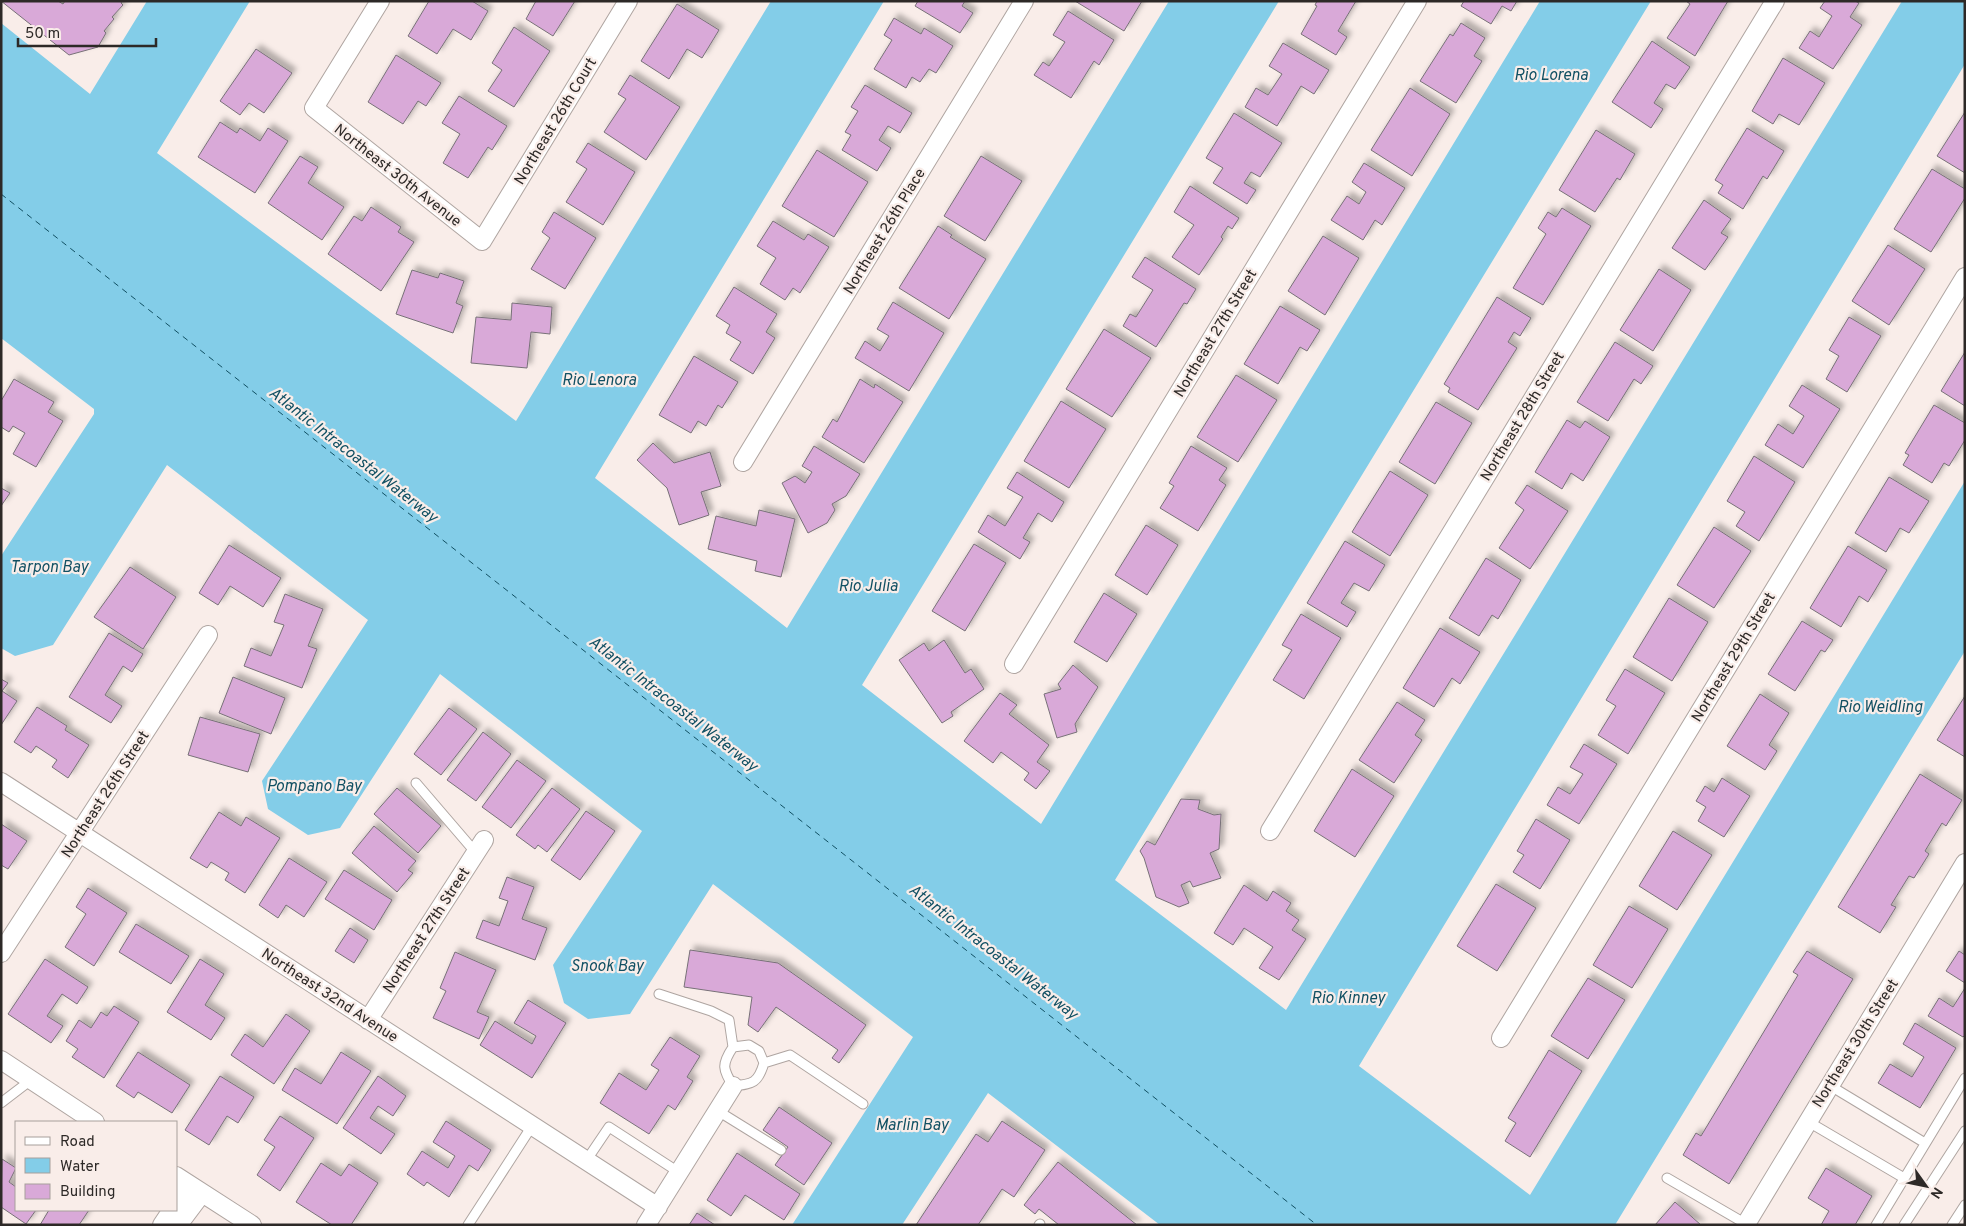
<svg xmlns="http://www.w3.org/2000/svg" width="1966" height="1226" viewBox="0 0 1966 1226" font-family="Overpass,sans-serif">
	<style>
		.water { fill: #83cde8 }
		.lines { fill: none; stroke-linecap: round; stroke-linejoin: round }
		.ferry { stroke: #115063; stroke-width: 1; stroke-dasharray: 6 5; stroke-linecap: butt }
		.building { fill: #d9a9d8; stroke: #787178; filter: url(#shadow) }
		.lane-casing { stroke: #afa5a1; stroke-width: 11 }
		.street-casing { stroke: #afa5a1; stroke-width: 20 }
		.lane { stroke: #fff; stroke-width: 9 }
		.street { stroke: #fff; stroke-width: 18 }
		.labels { text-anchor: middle; stroke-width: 4.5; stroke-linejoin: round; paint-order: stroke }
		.street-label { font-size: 15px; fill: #2d2927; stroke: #f9ede9 }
		.water-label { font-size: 16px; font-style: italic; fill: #115063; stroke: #f9ede9 }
	</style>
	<defs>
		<filter id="shadow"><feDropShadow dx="4.5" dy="-4.5" stdDeviation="2.5" flood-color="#0004"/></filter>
	</defs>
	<rect width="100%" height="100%" fill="#f9ede9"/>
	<path class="water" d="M147,1H250L157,153L516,421L771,1H884L595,478L787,628L1169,1H1279L862,685L1041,824L1540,1H1651L1115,880L1286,1010L1902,1H1965V64L1359,1066L1530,1195L1965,481V651L1615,1225H1160L988,1093L902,1225H792L913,1037L713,884L630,1014L588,1019L564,1003L553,965L642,831L440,674L340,828L308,835L268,809L262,781L368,620L167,465L53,645L15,656L1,648V556L94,414V409L1,338V23L90,94Z"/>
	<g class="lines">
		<path class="ferry" d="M1,194L1317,1225"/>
	</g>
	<path class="building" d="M1,1H58L63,4L65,1H122L121,3L123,5L112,17L114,19L104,31L106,33L98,47L69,55Z
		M429,1H472L488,11L471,40L453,29L437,54L408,36Z
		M536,1H575L553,36L526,19Z
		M918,1H965L962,6L973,13L960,33L915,6Z
		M1075,1H1142L1124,31Z
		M1317,1H1356L1338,31L1347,37L1336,55L1301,34L1317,6L1315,5Z
		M1464,1H1517L1511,11L1502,6L1491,24L1461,6Z
		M1686,1H1728L1695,56L1667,38L1690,4Z
		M1825,1H1855L1859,3L1850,17L1862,25L1833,69L1799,48L1810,31L1819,37L1832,16L1820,8Z
		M677,4L719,30L702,58L687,49L669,79L641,61Z
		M1068,11L1114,40L1099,65L1094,61L1071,98L1034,75L1043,62L1049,66L1065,42L1053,35Z
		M894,18L921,34L924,28L953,46L936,73L929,69L920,82L912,77L906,88L874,69L892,40L884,35Z
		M1461,23L1485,38L1474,56L1482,61L1456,103L1420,81L1450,34L1453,36Z
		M514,27L550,51L514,107L488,91L502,70L492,63Z
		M1652,41L1690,67L1675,89L1666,84L1654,103L1663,109L1651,128L1612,102Z
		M1283,43L1329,70L1314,94L1301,86L1277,126L1245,107L1256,88L1268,95L1282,74L1269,66Z
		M256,49L292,73L264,113L249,103L240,115L220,101Z
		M396,55L441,83L426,106L418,101L403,124L368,102Z
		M1783,58L1825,83L1799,125L1779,114L1773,124L1752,111Z
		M630,75L680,107L646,160L604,132L626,99L618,94Z
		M865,85L912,113L900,133L888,126L879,140L891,148L877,171L842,150L851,135L845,132L858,111L851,107Z
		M1410,88L1450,114L1412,176L1371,150Z
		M459,96L507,126L492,150L488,147L468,178L443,163L460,134L442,123Z
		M1965,112V173L1937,156Z
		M1234,113L1282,143L1260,177L1251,172L1244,183L1256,190L1247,204L1213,183L1223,168L1206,158Z
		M220,122L237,133L240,128L260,141L268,128L288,141L255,193L198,157Z
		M1747,128L1784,151L1767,179L1763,176L1743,209L1718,193L1723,185L1715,180Z
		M1596,130L1635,154L1620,180L1617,178L1595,212L1559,190Z
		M588,143L635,172L603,225L566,202L587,169L576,162Z
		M817,150L868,182L834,237L782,206Z
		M300,156L318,167L308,183L344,207L322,240L268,203Z
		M981,156L1022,181L985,241L944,216Z
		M1364,163L1405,188L1382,225L1375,220L1363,240L1331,220L1347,196L1359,204L1366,192L1352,182Z
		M1932,169L1965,189V198L1931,252L1894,229Z
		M1190,186L1239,218L1232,229L1228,226L1221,237L1223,239L1199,275L1172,257L1194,225L1174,212Z
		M1704,200L1731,219L1721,233L1728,237L1705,270L1672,248Z
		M371,207L401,227L398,232L414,242L381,291L328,254L354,216L362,221Z
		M1562,208L1591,226L1543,305L1513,288L1546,234L1538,228L1548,212L1556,217Z
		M554,212L596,238L565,289L531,269L550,238L542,232Z
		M773,221L804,240L808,234L829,247L800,293L793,288L785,300L760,284L776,258L757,246Z
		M938,226L952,235L950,237L986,259L949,319L899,288Z
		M1323,236L1359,258L1325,315L1288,291Z
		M1888,245L1925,269L1889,325L1852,301Z
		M1145,257L1196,289L1187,304L1184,303L1156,347L1123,326L1130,314L1136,317L1153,290L1132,277Z
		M1659,269L1691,290L1653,351L1620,330Z
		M412,270L438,278L440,273L464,281L456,303L463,306L453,333L396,314Z
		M734,287L777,314L766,332L775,338L753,374L730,360L741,342L726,333L730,325L716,316Z
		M1497,297L1531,318L1520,336L1514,332L1508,342L1517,348L1478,410L1448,392L1450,388L1444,384Z
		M893,302L944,333L909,391L855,358L865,341L880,351L889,336L877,329Z
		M512,303L552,307L550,334L531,332L527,368L471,363L476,317L511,320Z
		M1280,306L1320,330L1307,351L1300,347L1278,384L1244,364Z
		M1849,317L1881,336L1847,392L1826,379L1839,356L1829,350Z
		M1104,329L1151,358L1112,417L1066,389Z
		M1615,342L1653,366L1641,384L1634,379L1608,421L1577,402Z
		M1965,352V406L1941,391Z
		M694,356L738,382L722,408L718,405L706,426L698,421L691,433L659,415Z
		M1236,375L1277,400L1238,462L1197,437Z
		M14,379L54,402L48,412L63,421L36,467L13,454L25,433L13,426L9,432L1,427V401Z
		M860,379L874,388L875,384L903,402L864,463L822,437L833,419L837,422Z
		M1802,385L1840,409L1803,468L1765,445L1778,424L1793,434L1804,416L1789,406Z
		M1061,401L1106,429L1069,488L1024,461Z
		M1436,402L1472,423L1435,484L1399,462Z
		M1934,405L1965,423V440L1949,466L1944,463L1932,483L1903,465L1909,455L1905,453Z
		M1567,420L1580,428L1585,421L1610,437L1583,481L1571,473L1562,489L1535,472Z
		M653,443L674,463L710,452L721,486L701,492L709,515L679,525L667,488L637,460Z
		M814,446L860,474L846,496L832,504L835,510L827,523L808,533L782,483L795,476L805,483L812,472L802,466Z
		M1191,446L1227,468L1219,480L1226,485L1198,531L1160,508L1174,486L1169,483Z
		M1754,456L1795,482L1759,541L1736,526L1745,512L1727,501Z
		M1390,471L1428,495L1390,556L1352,532Z
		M1017,472L1064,502L1052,522L1038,513L1023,538L1030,542L1020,559L978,532L988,515L1005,526L1023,497L1007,488Z
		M1889,477L1929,501L1909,533L1900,528L1886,552L1855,533Z
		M1527,485L1568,511L1530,569L1499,548L1524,510L1515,503Z
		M1,488L10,493L1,506Z
		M759,510L795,519L781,577L755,571L757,561L708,549L716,516L756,526Z
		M1146,525L1178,545L1147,595L1115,575Z
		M1714,527L1751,551L1714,608L1677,585Z
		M1345,541L1385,565L1369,591L1354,583L1341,603L1356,612L1347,627L1307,603Z
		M974,544L1006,563L965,631L932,611Z
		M229,545L281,578L263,607L230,586L218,605L199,593Z
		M1848,546L1887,570L1868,602L1859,596L1841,627L1810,608Z
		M1486,558L1521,580L1498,619L1492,615L1479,636L1449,618Z
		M130,567L176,597L143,649L94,617Z
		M1104,593L1137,614L1107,662L1074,642Z
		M285,594L323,609L308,646L317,649L302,688L244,666L251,648L271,656L284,625L274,622Z
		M1669,598L1708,622L1672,681L1633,657Z
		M1301,614L1341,638L1304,699L1273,680L1292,650L1282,645Z
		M1802,621L1833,640L1825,652L1821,650L1795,691L1768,674Z
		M1440,628L1480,652L1460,684L1452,678L1434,707L1403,688Z
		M109,633L143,654L132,672L123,666L105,695L122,706L111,723L69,697Z
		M944,640L965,673L971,669L984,689L951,712L953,716L942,723L899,660L924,643L929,651Z
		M1073,665L1098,687L1075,724L1077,732L1057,738L1044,694L1061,689L1058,684Z
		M1625,669L1665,693L1628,754L1598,735L1616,706L1606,700Z
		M233,677L285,698L271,734L219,713Z
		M1,679L8,683L2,691L17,701L1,725Z
		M1000,693L1017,705L1009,714L1049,745L1037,762L1050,771L1036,789L1024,780L1029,773L1001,752L993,763L964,741Z
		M1760,694L1789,713L1769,745L1777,751L1765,770L1727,746Z
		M1965,696V757L1937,740Z
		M1397,702L1425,720L1415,735L1422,740L1394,783L1359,760Z
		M37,707L67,726L65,730L89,745L68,778L52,767L57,760L36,746L31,753L14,742Z
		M449,708L477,729L441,775L414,754Z
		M200,717L260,734L248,772L188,755Z
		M483,732L511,754L476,801L447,780Z
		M1584,744L1617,764L1579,824L1547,805L1558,787L1570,794L1583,774L1570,767Z
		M517,760L546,781L511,828L482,807Z
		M1352,769L1394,796L1355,857L1314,831Z
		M1920,774L1962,800L1946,826L1942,823L1925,851L1929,854L1914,878L1909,876L1891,905L1896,907L1880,933L1838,907Z
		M1722,778L1750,796L1724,837L1698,821L1706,807L1696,801L1705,786L1714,792Z
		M397,788L441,826L418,853L374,814Z
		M552,788L580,809L547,852L538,845L535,849L516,835Z
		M1181,799L1200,800L1198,809L1214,815L1221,814L1219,849L1210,853L1221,878L1193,887L1190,881L1181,885L1189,903L1179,907L1156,897L1144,858L1140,851L1147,841L1155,845Z
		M586,811L615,831L580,880L551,860Z
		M219,812L241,826L246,817L280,838L245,893L225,880L229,873L211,862L207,868L190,858Z
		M1536,819L1570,840L1540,889L1513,872L1524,855L1517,851Z
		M1,824L27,841L8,869L1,865Z
		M374,826L416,861L408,870L413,873L397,892L352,853Z
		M1673,831L1712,855L1677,910L1639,886Z
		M289,858L327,882L304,917L286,905L278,918L259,905Z
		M344,870L392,900L374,930L325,899Z
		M507,877L534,887L522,919L547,928L535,960L476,938L483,920L499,926L508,901L499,898Z
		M1496,884L1536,908L1497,971L1457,946Z
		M1244,885L1267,901L1273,891L1291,903L1286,911L1299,920L1292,930L1306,939L1279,980L1259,968L1273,947L1244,928L1233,945L1214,933Z
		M88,888L127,913L94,966L65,947L86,914L76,907Z
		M1629,906L1668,929L1632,988L1593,965Z
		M136,924L189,956L171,984L119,952Z
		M350,928L368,940L354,963L335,951Z
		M690,950L778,963L866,1025L839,1063L832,1058L838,1050L776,1007L758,1032L748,1025L752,997L684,987Z
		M1807,951L1853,979L1729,1184L1683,1155L1696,1133L1701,1136L1798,975L1793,972Z
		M1959,951L1965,955V983L1946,971Z
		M455,952L496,970L477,1012L489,1017L479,1039L433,1018L446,991L440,988Z
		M45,959L88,987L77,1004L62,994L47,1016L63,1026L51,1043L8,1014Z
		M200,959L224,974L205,1005L225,1018L211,1040L167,1012Z
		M1588,978L1625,1000L1588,1059L1551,1036Z
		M1965,988V1035L1963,1037L1928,1016L1939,998L1953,1007Z
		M528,1000L566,1023L532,1078L480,1045L495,1021L532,1044L536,1036L514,1023Z
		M114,1006L139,1022L104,1078L72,1057L78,1049L66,1041L79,1020L91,1028L101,1012L107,1016Z
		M286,1014L310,1031L274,1084L231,1055L245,1034L263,1047Z
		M1915,1023L1956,1048L1920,1108L1878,1083L1890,1064L1912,1077L1924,1057L1903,1044Z
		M670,1037L700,1056L687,1077L693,1081L675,1110L668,1105L649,1134L600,1103L619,1073L646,1090L659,1070L651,1065Z
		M1549,1050L1582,1071L1530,1157L1505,1141L1516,1123L1508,1118Z
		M138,1052L190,1085L172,1113L138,1092L134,1098L116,1086Z
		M341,1052L371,1071L337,1124L282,1090L295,1068L321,1084Z
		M220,1076L254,1097L238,1123L227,1116L209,1145L185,1130Z
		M378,1076L406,1096L393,1116L378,1106L370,1118L395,1134L381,1154L343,1128Z
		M779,1107L832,1143L804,1185L775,1165L788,1147L763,1130Z
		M280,1116L314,1138L280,1191L257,1175L275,1147L264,1140Z
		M446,1121L491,1150L478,1171L469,1165L449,1197L427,1182L424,1186L407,1174L422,1151L448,1168L455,1156L433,1142Z
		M1002,1121L1045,1150L1014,1197L1002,1189L978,1225H916L976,1134L988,1142Z
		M737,1153L800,1194L784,1220L745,1195L731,1216L707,1200Z
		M2,1159L16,1168L9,1182L16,1187V1210H36L26,1224L1,1207Z
		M1058,1162L1137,1225H1059L1039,1209L1035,1214L1024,1205Z
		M321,1163L341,1176L349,1164L378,1183L351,1225H332L296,1202Z
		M1826,1168L1872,1196L1855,1225H1821L1829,1211L1808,1198Z
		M1675,1202L1701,1225H1655Z
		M49,1210H89L79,1225H40Z
		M697,1213L715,1225H689Z"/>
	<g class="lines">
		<g class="lane-casing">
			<path id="lane" d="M416,783L476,853
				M659,994L711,1011L729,1020L733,1047C721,1065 723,1069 733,1086C753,1084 758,1083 764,1063L790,1055L863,1104
				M733,1047L749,1045L759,1051L764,1063
				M1829,1085L1925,1143
				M1,1103L31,1080
				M718,1111L781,1150
				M1807,1121L1904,1178
				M586,1161L609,1127L680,1173
				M1667,1178L1746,1224
				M468,1225L532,1126
				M1039,1225L1040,1224
				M1876,1225L1965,1078
				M1904,1225L1965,1131
				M1952,1225L1965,1205"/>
		</g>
		<g class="street-casing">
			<path id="street" d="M380,1L314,108L482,241L628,1
				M743,462L1024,1
				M1014,664L1417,1
				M1,782L658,1207
				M1270,831L1775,1
				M1,953L208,635
				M368,1020L484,840
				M1501,1038L1965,277
				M1,1060L95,1122
				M176,1176L252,1225
				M176,1202L188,1184
				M1746,1224L1965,863
				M162,1225L172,1210
				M178,1225L202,1193
				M646,1225L733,1086"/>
		</g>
		<use href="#lane" class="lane"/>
		<use href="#street" class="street"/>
	</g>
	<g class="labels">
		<g class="street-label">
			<text transform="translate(555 121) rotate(-59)" y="5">Northeast 26th Court</text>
			<text transform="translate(398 175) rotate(38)" y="5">Northeast 30th Avenue</text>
			<text transform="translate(884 231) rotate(-59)" y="5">Northeast 26th Place</text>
			<text transform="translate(1215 333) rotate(-59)" y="5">Northeast 27th Street</text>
			<text transform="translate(1522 416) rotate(-59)" y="5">Northeast 28th Street</text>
			<text transform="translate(1733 657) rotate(-59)" y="5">Northeast 29th Street</text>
			<text transform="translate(105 794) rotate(-57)" y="5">Northeast 26th Street</text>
			<text transform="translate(426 930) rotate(-57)" y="5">Northeast 27th Street</text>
			<text transform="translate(330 995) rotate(33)" y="5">Northeast 32nd Avenue</text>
			<text transform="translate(1855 1043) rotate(-58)" y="5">Northeast 30th Street</text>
		</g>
		<g class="water-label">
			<text x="1551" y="80">Rio Lorena</text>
			<text x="599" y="385">Rio Lenora</text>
			<text transform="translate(354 454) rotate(38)" y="6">Atlantic Intracoastal Waterway</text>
			<text x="49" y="572">Tarpon Bay</text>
			<text x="868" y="591">Rio Julia</text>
			<text transform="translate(674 703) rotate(38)" y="6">Atlantic Intracoastal Waterway</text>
			<text x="1880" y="712">Rio Weidling</text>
			<text x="314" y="791">Pompano Bay</text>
			<text transform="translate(994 951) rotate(38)" y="6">Atlantic Intracoastal Waterway</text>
			<text x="607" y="971">Snook Bay</text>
			<text x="1348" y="1003">Rio Kinney</text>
			<text x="912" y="1130">Marlin Bay</text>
		</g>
	</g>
	<rect width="1966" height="1226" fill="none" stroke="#2d2927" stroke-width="5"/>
	<rect x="15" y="1121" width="162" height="90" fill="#f9ede9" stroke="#a79f9b"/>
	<rect x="25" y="1137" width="25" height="8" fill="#ffffff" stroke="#a79f9b"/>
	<text x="60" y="1146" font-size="15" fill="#2d2927">Road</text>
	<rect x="25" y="1158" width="25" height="15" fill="#83cde8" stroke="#a79f9b"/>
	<text x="60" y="1171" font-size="15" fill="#2d2927">Water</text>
	<rect x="25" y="1184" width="25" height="15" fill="#d9a9d8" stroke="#a79f9b"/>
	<text x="60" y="1196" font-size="15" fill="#2d2927">Building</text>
	<g transform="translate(1926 1186) rotate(123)" stroke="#f9ede9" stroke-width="4" paint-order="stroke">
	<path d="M0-4L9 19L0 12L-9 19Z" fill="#2d2927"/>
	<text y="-8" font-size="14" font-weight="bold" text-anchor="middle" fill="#2d2927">N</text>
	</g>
	<path d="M18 38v8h138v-8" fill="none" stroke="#2d2927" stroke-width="2.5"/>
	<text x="25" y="38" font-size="15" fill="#2d2927" stroke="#f9ede9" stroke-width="4" paint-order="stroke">50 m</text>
</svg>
